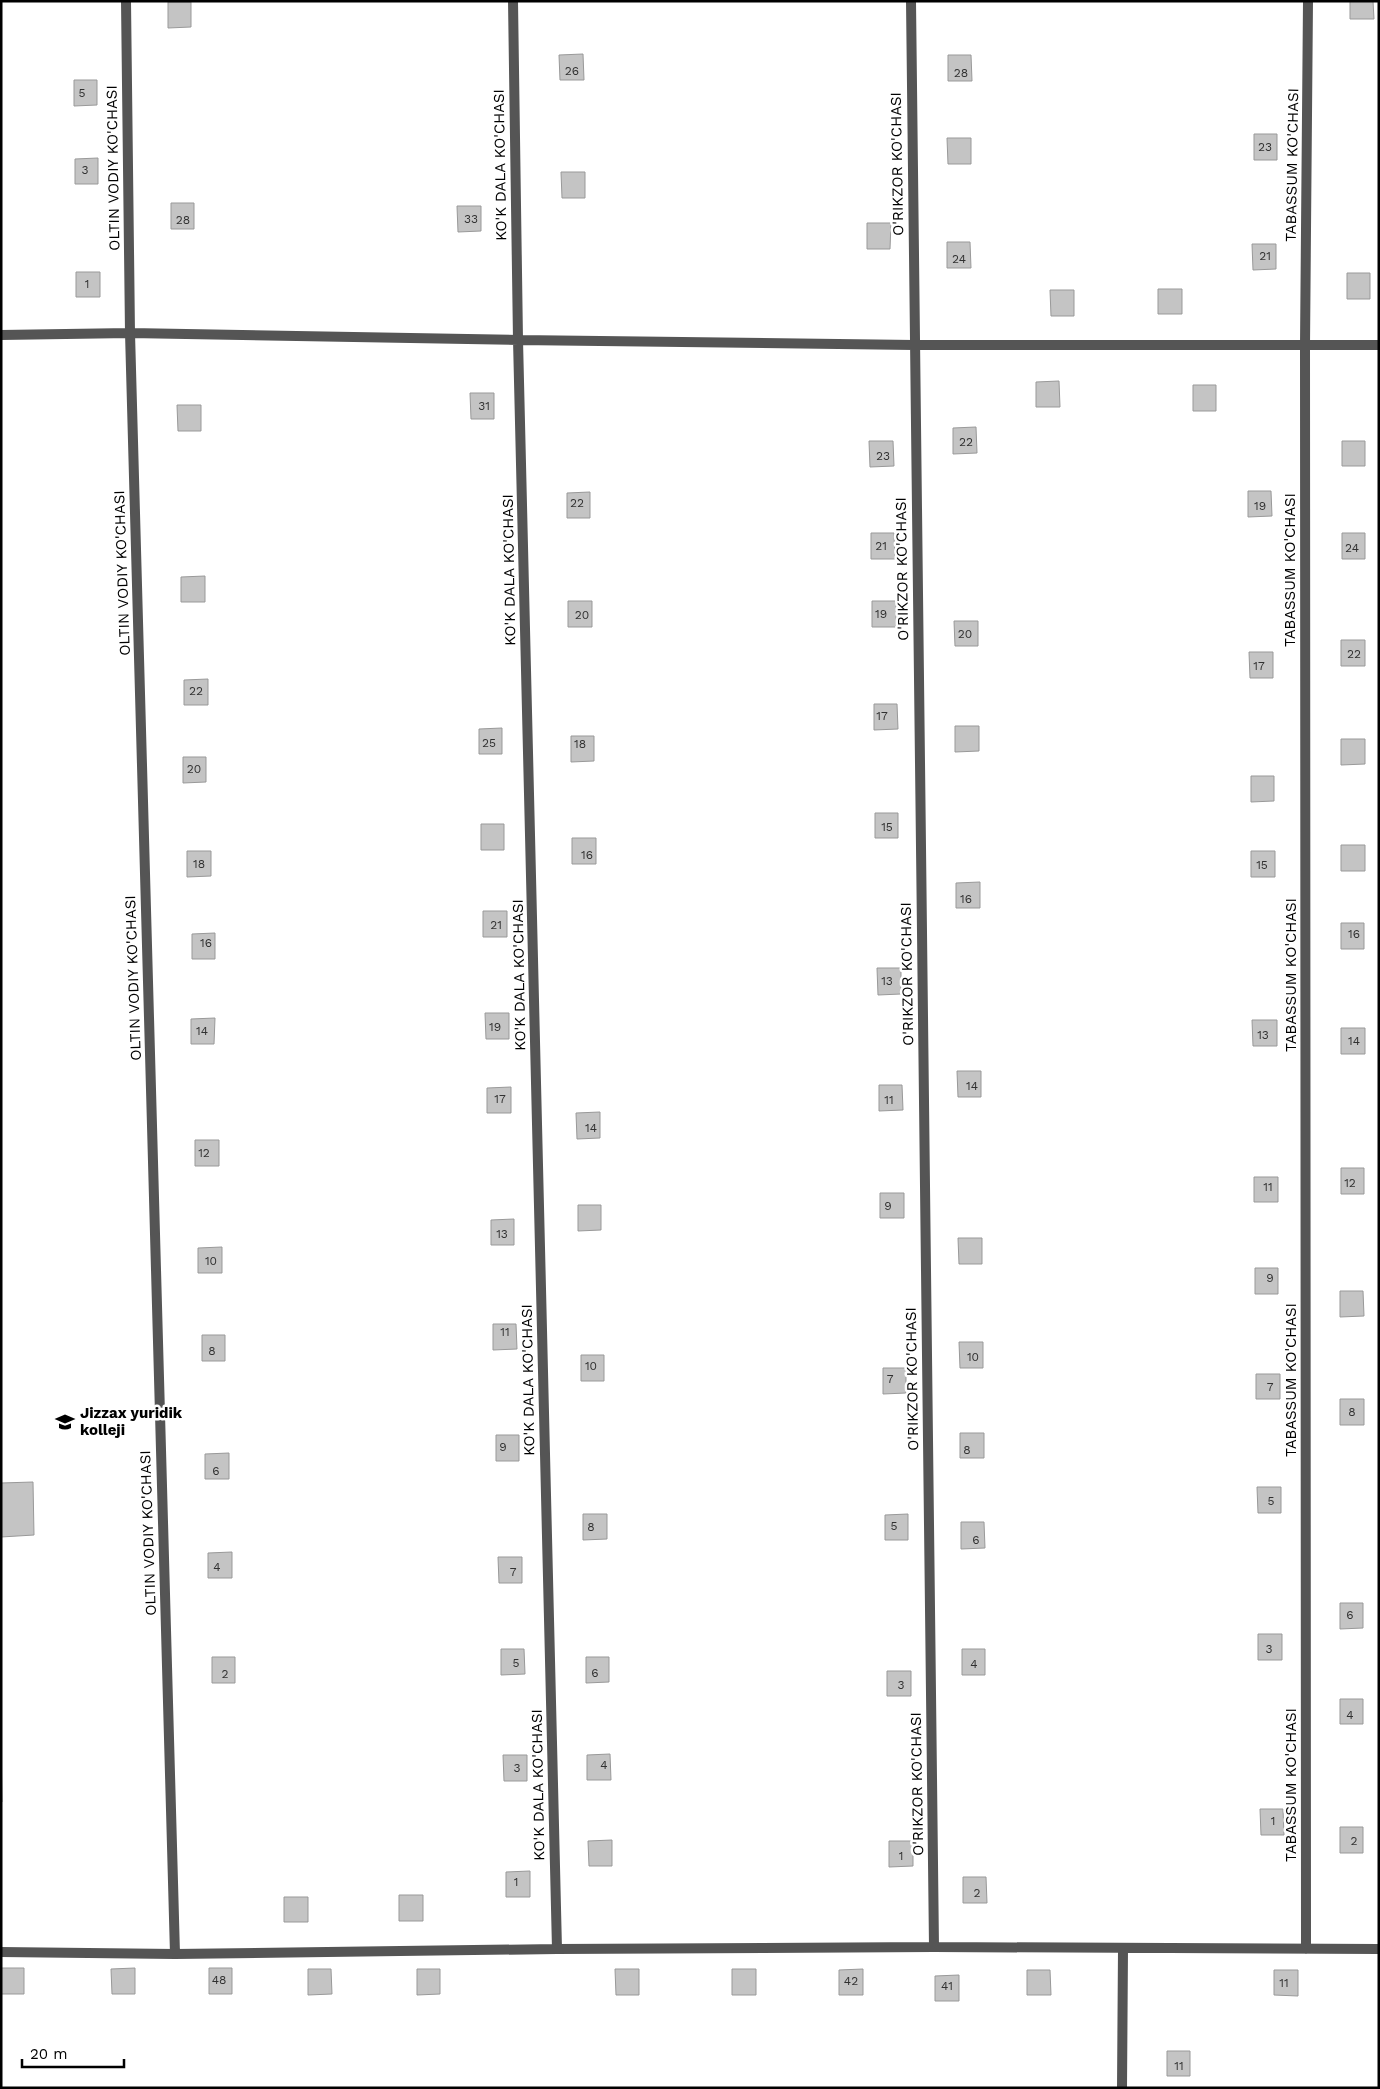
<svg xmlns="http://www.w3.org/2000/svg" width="1380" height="2089" viewBox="0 0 1380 2089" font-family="'Work Sans',sans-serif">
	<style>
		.building { fill: #c4c4c4; stroke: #999 }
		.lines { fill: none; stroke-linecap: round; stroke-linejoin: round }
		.street { stroke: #555; stroke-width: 10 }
		.labels { text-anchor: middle; stroke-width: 5; stroke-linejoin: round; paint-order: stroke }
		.number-label { font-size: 12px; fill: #313131 }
		.street-label { font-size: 15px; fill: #000; stroke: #fff }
		.poi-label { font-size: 15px; font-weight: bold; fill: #000; stroke: #fff; text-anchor: start }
	</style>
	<rect width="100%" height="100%" fill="#fff"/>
	<path class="building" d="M1350,1H1373L1374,19H1350Z
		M168,2H191V27L168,28Z
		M583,54L584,80H560L559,55Z
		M948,55H971L972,81H948Z
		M74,80H97V105L74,106Z
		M1254,134H1277V160H1254Z
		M947,138H971V164H948Z
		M98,158V184H75V159Z
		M561,172H585V198H562Z
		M171,203H194V229H171Z
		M457,206H481V231L458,232Z
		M867,223H891L890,249H867Z
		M947,242H970L971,268H947Z
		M1252,244H1276V269L1253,270Z
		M76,272H100V297H76Z
		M1347,273H1370V299H1347Z
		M1158,289H1182V314H1158Z
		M1050,290H1074V316H1051Z
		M1059,381L1060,407H1036V382Z
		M1193,385H1216V411H1193Z
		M470,393H494V419H471Z
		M177,405H201V431H178Z
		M976,427L977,453L953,454V428Z
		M869,441H893L894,466L870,467Z
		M1342,441H1365V466H1342Z
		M1248,491H1271L1272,516L1248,517Z
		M590,492V518H567V493Z
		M871,533H894L895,559H871Z
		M1342,533H1365V559H1342Z
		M205,576V602H181V577Z
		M568,601H592V627H568Z
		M872,601H896V627H872Z
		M954,621H978V646H955Z
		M1341,640H1365V666H1341Z
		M1249,652H1273V678H1250Z
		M208,679V705H184V680Z
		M874,704H897L898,729L874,730Z
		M955,726H979V751L955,752Z
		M502,728V754H479V729Z
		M571,736H594V761L571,762Z
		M1341,739H1365V764L1341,765Z
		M183,757H206V782L183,783Z
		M1251,776H1274V801L1251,802Z
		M875,813H898V838H875Z
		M481,824H504V850H481Z
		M572,838H596V864H572Z
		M1341,845H1365V871H1341Z
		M187,851H211V876L187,877Z
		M1251,851H1275V877H1251Z
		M980,882V908H956V883Z
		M483,911H507V937H483Z
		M1341,923H1364V949H1341Z
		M215,933V959H192V934Z
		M877,968H901V994L878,995Z
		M485,1013H509V1039H486Z
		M215,1018L214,1044H191V1019Z
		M1252,1020H1277V1046H1253Z
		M1341,1028H1365V1054H1341Z
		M957,1071H981V1097H958Z
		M879,1085H902L903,1110L879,1111Z
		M511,1087V1113H487V1088Z
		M600,1112V1138L577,1139L576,1113Z
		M195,1140H219V1166H195Z
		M1341,1168H1364V1194H1341Z
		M1254,1177H1278V1202H1254Z
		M880,1193H904V1218H880Z
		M578,1205H601V1230L578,1231Z
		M514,1219V1245H491V1220Z
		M958,1238H982V1264H959Z
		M222,1247V1273H198V1248Z
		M1255,1268H1278V1294H1255Z
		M1340,1291H1363L1364,1316L1340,1317Z
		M493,1324H516L517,1349L493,1350Z
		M202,1335H225V1361H202Z
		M959,1342H983V1368H960Z
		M581,1355H604V1381H581Z
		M883,1368H906V1393L883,1394Z
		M1256,1374H1280V1399H1256Z
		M1340,1399H1364V1425H1340Z
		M960,1433H984V1458H960Z
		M496,1435H519V1461H496Z
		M229,1453V1479H205V1454Z
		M33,1482L34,1535L1,1537V1483Z
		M1257,1487H1281V1513H1258Z
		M583,1514H607V1539L583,1540Z
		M908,1514V1540H885V1515Z
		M961,1522H984L985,1548L961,1549Z
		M232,1552V1578H208V1553Z
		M498,1557H522V1583H499Z
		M1340,1603H1363V1628L1340,1629Z
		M1258,1634H1282V1660H1258Z
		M501,1649H524L525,1674L501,1675Z
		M962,1649H985V1675H962Z
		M212,1657H235V1683H212Z
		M586,1657H609V1682L586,1683Z
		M887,1671H911V1696H887Z
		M1340,1699H1363V1724H1340Z
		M1,1741L2,1802H1Z
		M610,1754L611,1780H587V1755Z
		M503,1755H527V1781H504Z
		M1260,1809H1283L1284,1835H1261Z
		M1340,1827H1363V1853H1340Z
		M612,1840V1866H589L588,1841Z
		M889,1841H913V1866L889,1867Z
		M530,1871V1897H506V1872Z
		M963,1877H986L987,1903H963Z
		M399,1895H423V1921H399Z
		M284,1897H308V1922H284Z
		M1,1968H24V1994H1Z
		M135,1968V1994H112L111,1969Z
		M209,1968H232V1994H209Z
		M308,1969H331L332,1994L308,1995Z
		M417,1969H440V1994L417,1995Z
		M615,1969H639V1995H616Z
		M732,1969H756V1995H732Z
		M863,1969V1995H839V1970Z
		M1027,1970H1050L1051,1995H1027Z
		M1274,1970H1298V1996L1274,1995Z
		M959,1975V2001H935V1976Z
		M1167,2051H1190V2076H1167Z"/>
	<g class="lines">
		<path class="street" d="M126,1L130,333L175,1954
			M513,1L518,340L557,1949
			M911,1L934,1947
			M1,335L130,333L518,340L914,345H1379
			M1306,1949L1305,345L1308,1
			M1,1952L175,1954L557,1949L934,1947L1379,1949
			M1122,2088L1123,1949"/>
	</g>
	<defs>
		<g id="university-bare" transform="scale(1.5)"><path d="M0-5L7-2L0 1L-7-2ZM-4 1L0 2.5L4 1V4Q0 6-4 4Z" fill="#000" stroke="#fff" stroke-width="2.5" paint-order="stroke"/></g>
	</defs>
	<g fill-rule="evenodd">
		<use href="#university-bare" x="65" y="1422"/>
	</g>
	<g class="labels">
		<g class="number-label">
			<text x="572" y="75">26</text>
			<text x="961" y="77">28</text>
			<text x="82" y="97">5</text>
			<text x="1265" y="151">23</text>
			<text x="85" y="174">3</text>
			<text x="471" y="223">33</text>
			<text x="183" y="224">28</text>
			<text x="1265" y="260">21</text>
			<text x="959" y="263">24</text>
			<text x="87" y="288">1</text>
			<text x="484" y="410">31</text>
			<text x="966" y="446">22</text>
			<text x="883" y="460">23</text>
			<text x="577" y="507">22</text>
			<text x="1260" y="510">19</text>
			<text x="881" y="550">21</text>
			<text x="1352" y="552">24</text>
			<text x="881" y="618">19</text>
			<text x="582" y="619">20</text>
			<text x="965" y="638">20</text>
			<text x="1354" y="658">22</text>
			<text x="1259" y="670">17</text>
			<text x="196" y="695">22</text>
			<text x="882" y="720">17</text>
			<text x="489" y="747">25</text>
			<text x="580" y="748">18</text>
			<text x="194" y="773">20</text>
			<text x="887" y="831">15</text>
			<text x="587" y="859">16</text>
			<text x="199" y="868">18</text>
			<text x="1262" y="869">15</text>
			<text x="966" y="903">16</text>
			<text x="496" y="929">21</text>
			<text x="1354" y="938">16</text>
			<text x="206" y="947">16</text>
			<text x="887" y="985">13</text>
			<text x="495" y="1031">19</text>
			<text x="202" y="1035">14</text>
			<text x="1263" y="1039">13</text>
			<text x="1354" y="1045">14</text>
			<text x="972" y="1090">14</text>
			<text x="500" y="1103">17</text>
			<text x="889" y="1104">11</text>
			<text x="591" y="1132">14</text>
			<text x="204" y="1157">12</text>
			<text x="1350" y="1187">12</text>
			<text x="1268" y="1191">11</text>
			<text x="888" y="1210">9</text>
			<text x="502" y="1238">13</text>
			<text x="211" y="1265">10</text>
			<text x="1270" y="1282">9</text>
			<text x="505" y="1336">11</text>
			<text x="212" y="1355">8</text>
			<text x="973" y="1361">10</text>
			<text x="591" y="1370">10</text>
			<text x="890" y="1383">7</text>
			<text x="1270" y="1391">7</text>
			<text x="1352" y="1416">8</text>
			<text x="503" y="1451">9</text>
			<text x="967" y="1454">8</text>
			<text x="216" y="1475">6</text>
			<text x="1271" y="1505">5</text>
			<text x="894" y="1530">5</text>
			<text x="591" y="1531">8</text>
			<text x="976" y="1544">6</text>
			<text x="217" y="1571">4</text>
			<text x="513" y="1576">7</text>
			<text x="1350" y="1619">6</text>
			<text x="1269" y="1653">3</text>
			<text x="516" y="1667">5</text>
			<text x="974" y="1668">4</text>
			<text x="595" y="1677">6</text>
			<text x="225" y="1678">2</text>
			<text x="901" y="1689">3</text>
			<text x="1350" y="1719">4</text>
			<text x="604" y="1769">4</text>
			<text x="517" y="1772">3</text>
			<text x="1273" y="1825">1</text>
			<text x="1354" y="1845">2</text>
			<text x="901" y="1860">1</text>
			<text x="516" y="1886">1</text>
			<text x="977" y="1897">2</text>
			<text x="219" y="1984">48</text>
			<text x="851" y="1985">42</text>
			<text x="1284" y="1987">11</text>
			<text x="947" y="1990">41</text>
			<text x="1179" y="2070">11</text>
		</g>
		<g class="street-label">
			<text transform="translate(897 164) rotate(-91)" y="5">O'RIKZOR KO'CHASI</text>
			<text transform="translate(500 165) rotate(-91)" y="5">KO'K DALA KO'CHASI</text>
			<text transform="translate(1292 165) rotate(-89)" y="5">TABASSUM KO'CHASI</text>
			<text transform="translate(113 168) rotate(-91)" y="5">OLTIN VODIY KO'CHASI</text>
			<text transform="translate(902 569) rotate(-91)" y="5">O'RIKZOR KO'CHASI</text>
			<text transform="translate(509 570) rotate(-91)" y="5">KO'K DALA KO'CHASI</text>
			<text transform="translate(1290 570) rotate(-90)" y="5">TABASSUM KO'CHASI</text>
			<text transform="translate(122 573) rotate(-92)" y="5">OLTIN VODIY KO'CHASI</text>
			<text transform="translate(907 974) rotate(-91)" y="5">O'RIKZOR KO'CHASI</text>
			<text transform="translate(519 975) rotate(-91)" y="5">KO'K DALA KO'CHASI</text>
			<text transform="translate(1291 975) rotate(-90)" y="5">TABASSUM KO'CHASI</text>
			<text transform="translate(133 978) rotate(-92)" y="5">OLTIN VODIY KO'CHASI</text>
			<text transform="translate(912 1379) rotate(-91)" y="5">O'RIKZOR KO'CHASI</text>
			<text transform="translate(528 1380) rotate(-91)" y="5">KO'K DALA KO'CHASI</text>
			<text transform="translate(1291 1380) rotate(-90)" y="5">TABASSUM KO'CHASI</text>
			<text transform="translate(148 1533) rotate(-92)" y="5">OLTIN VODIY KO'CHASI</text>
			<text transform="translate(917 1784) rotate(-91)" y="5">O'RIKZOR KO'CHASI</text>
			<text transform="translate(538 1785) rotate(-91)" y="5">KO'K DALA KO'CHASI</text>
			<text transform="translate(1291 1785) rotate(-90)" y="5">TABASSUM KO'CHASI</text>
		</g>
		<g class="poi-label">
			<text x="80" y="1418">Jizzax yuridik<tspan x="80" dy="17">kolleji</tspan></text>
		</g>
	</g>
	<rect width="1380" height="2089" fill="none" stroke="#000000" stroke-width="5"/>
	<path d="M22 2059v8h102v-8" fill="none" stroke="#000000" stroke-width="2.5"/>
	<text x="30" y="2059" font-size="15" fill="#000000" stroke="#ffffff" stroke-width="4" paint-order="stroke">20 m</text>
</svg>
